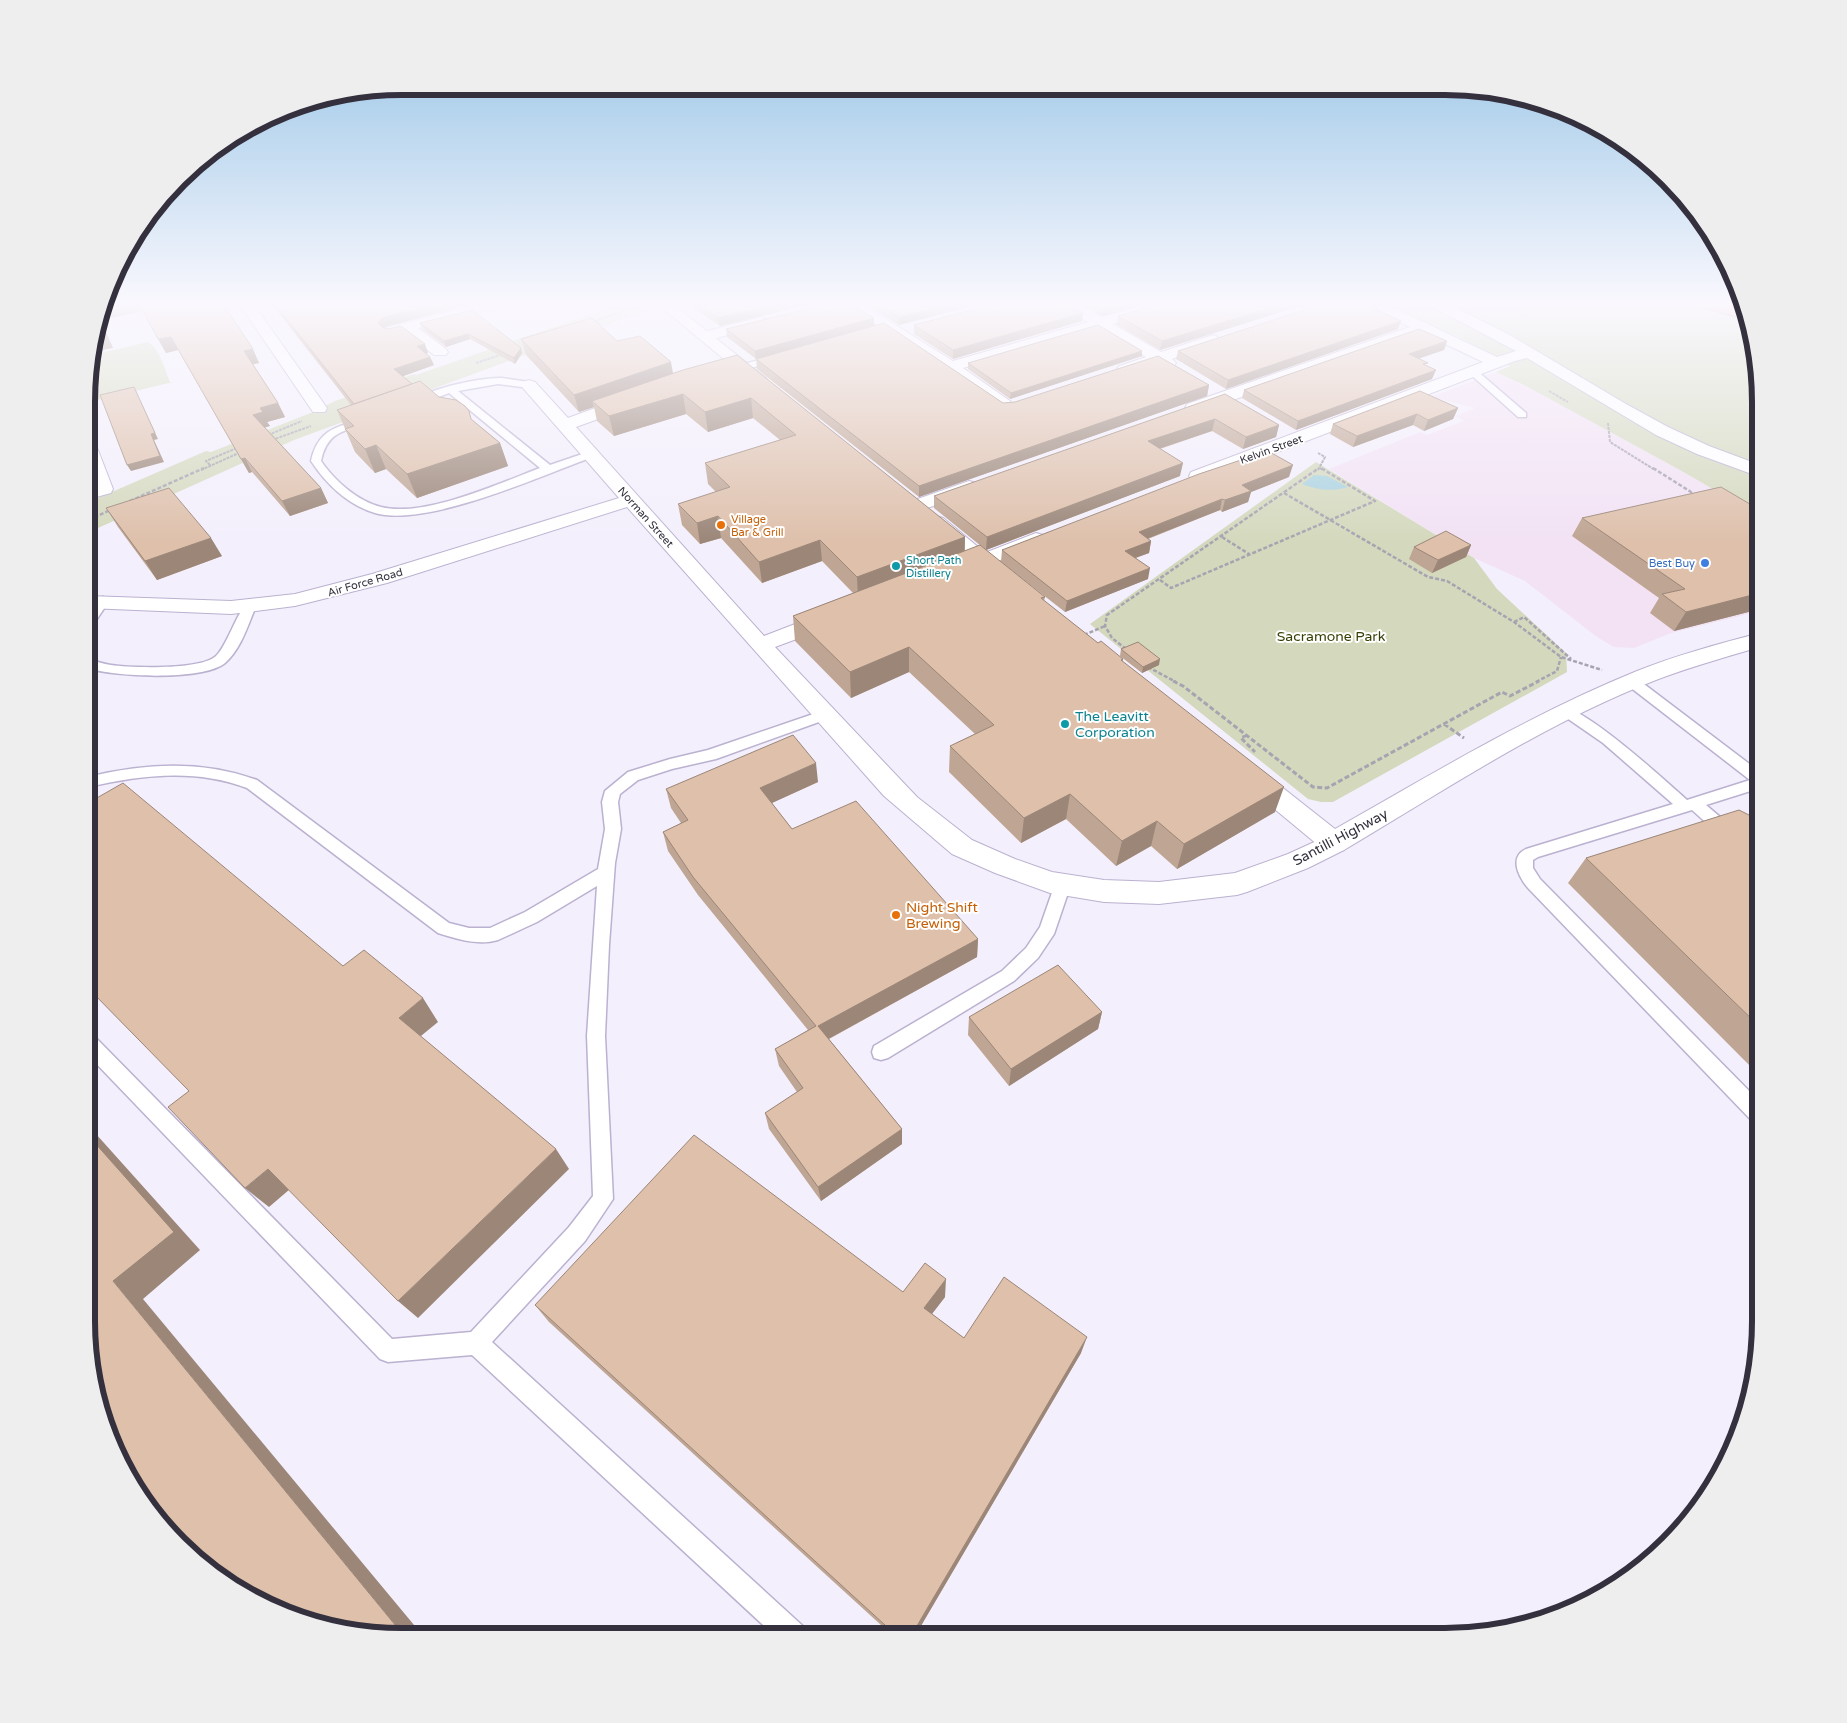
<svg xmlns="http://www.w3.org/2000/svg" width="1847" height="1723" viewBox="0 0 1847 1723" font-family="'Varela Round',sans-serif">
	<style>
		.commercial { fill: #f2e2f4 }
		.green { fill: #d4d9bd }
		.water { fill: #a9d2df }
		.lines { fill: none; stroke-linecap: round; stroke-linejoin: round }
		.service-casing { stroke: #bbb1d0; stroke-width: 3 }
		.minor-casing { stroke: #bbb1d0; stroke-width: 2 }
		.secondary-casing { stroke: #bbb1d0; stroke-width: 2 }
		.trunk-casing { stroke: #9f5a4b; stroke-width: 2 }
		.path-far2 { stroke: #a7a3b0; stroke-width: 2; stroke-dasharray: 3 1; stroke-linecap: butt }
		.path-far1 { stroke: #a7a3b0; stroke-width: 2.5; stroke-dasharray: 4 2; stroke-linecap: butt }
		.path { stroke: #a7a3b0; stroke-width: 3; stroke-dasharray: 5 2.5; stroke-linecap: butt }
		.service { fill: #fff; fill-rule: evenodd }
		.minor { fill: #fff; fill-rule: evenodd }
		.secondary { fill: #fff; fill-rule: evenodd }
		.trunk { fill: #e08e74; fill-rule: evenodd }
		.wall { fill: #bfa593 }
		.shaded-wall { fill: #9b8678 }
		.building { fill: #dec0ab; stroke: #9b8678 }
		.food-dot { fill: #e8710a; stroke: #fff; stroke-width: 2 }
		.shop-dot { fill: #3f7fe0; stroke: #fff; stroke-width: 2 }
		.culture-dot { fill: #0f9aa8; stroke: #fff; stroke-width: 2 }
		.labels { text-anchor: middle; stroke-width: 4; stroke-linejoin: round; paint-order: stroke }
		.far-street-label { font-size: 11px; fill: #34303d; stroke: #fff }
		.far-food-label { font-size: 11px; fill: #c56008; stroke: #fff; text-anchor: start }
		.far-culture-label { font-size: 11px; fill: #0d838f; stroke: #fff; text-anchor: start }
		.far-shop-label { font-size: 11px; fill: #366cbe; stroke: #fff; text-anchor: end }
		.park-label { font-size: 14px; fill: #383f05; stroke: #fff }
		.culture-label { font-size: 14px; fill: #0d838f; stroke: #fff; text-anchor: start }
		.street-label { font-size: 14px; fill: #34303d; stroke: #fff }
		.food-label { font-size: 14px; fill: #c56008; stroke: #fff; text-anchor: start }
		.rim { fill: none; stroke: #34303d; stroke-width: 6 }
	</style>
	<rect width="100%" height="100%" fill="#f3effc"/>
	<path class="commercial" d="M1496,372L1526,386L1678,469L1760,516V611L1671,633L1634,648L1614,647L1597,637L1525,581L1474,558L1329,469L1420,432L1427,435L1464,421L1456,416L1475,408L1431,397Z"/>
	<path class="green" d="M625,302H646L653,308L294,440L89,532V502L206,451L211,452L313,412L335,401L414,374L416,375Z
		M1381,302H1742L1760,381V516L1678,469L1526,386L1496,372L1510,366L1459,337Z
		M148,342C160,349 165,370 170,382H173L94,401L89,388L91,355Z
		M1316,462L1474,558L1497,589L1566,653L1567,672L1333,802H1321L1308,799L1090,624Z"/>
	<path class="water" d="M1314,475L1327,476L1348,487C1331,492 1318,490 1302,484Z"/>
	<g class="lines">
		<g class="service-casing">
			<path id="service" d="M778,355L783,358L781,360L743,370L738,367L740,365Z
				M1473,369L1476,370L1526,413V417H1518L1470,374L1468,372Z
				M502,378L529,382L534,385L529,388L498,384L458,391L550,465L591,451L595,452L596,454L595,456C543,475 427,528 375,513C348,505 326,484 311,461C316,438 327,429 350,423C356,421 362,417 369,419V423C343,431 327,432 321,461C335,481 357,501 381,507C424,518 500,483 540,468L449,393L417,405L412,402C426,389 482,377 502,378Z
				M103,597L109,601L93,625L88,626V612L99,598Z
				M250,602L256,606C248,625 241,649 225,663C203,681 114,677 88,668V659C96,661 103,664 111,665C132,668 201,670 216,656C228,645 239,605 250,602Z
				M1631,677L1636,678L1760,772V788L1706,805L1733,828L1735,832L1733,836L1727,838L1721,836L1692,810L1538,857L1533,860V868L1540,879L1761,1103V1126L1754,1123L1528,888C1518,876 1509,857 1526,849L1673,804L1603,743L1561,714L1559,711L1561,708C1580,702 1669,784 1687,800L1750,780L1626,684L1624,681L1626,678Z
				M825,710L830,712L832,715L830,718L716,759L672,769L638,780L620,794L618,802L621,829L615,863L609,945L605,1036L613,1199L585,1241L492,1342L805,1628L809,1636L776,1637L472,1355L388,1362L380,1359L88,1055V1035L95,1037L392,1339L471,1332L569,1227L593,1196L587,1036L597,886L537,922L498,940C478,946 457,939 438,933L247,788C195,768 141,775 88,787V777C146,763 201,760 257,780L449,923L469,928H490L525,912L598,869L605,829L602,802L605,791L628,772L670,759L708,750Z
				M1063,878L1069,879L1071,884L1054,934L1038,958L1014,981L888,1058L881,1060L874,1058L872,1052L874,1046L1002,971L1026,948L1040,927L1055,884L1057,879Z"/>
		</g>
		<g class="minor-casing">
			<path id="minor" d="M238,302H252L327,408L325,412H313Z
				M483,302H505L503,305L418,328L446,349L448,352L446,355H434L404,332L391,336L386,334L383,331L386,328Z
				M843,302H859L953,361L1088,322L1060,305L1058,302H1075L1102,317L1156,302H1177L1175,305L1113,324L1161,352L1213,335L1218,337L1221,340L1218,343L1172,359L1176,363L1174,366C1166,368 1165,365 1158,364C1147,362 1133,376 1119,372L1117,369L1119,366L1146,357L1098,328L963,368L1010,401L1012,405L1010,409H998L945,370Z
				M1363,302H1381L1497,357L1516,351L1429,305L1427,302H1444L1508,334L1626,404L1668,427L1709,446L1760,465V477L1697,454L1656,435L1527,358L1515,361L1205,480L1198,482L1191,480L1189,476L1191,472L1483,362L1422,333L1199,412H1187L1185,408L1187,404L1410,327L1365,305Z
				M761,317L766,319L769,322L766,325L705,341L700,339L697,336L700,333Z
				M529,380L535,382L568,418L625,397H637L639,401L637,405L576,427L764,636L821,614L829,612L837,614L840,619L837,624L775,647L917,797L972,840L1015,859L1052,872L1104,880L1159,882L1235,873L1288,854L1334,833L1344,836L1348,843L1344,850L1308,868L1247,892L1237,895L1159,904L1104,902L1050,893L995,873L952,854L884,796L627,507L387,583L295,606L231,614L88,608V596L231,601L295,594L372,574L619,498L523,388L521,385L523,382Z
				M89,445L95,446L98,450L113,489L111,493L89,499V487L93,486L89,473Z
				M969,481L976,483L978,487L976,491L916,512L909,510L906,506L909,502Z
				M1036,533L1043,535L1046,539L1043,543L965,574L958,576L951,574L948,570L951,566Z"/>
		</g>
		<g class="secondary-casing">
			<path id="secondary" d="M655,302H670L766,378L768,381L766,384H754Z
				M936,516L943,518L1006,570L1009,574L1006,578L999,580L992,578L929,526L926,522L929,518Z
				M1760,633V647C1725,657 1690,667 1656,680C1545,723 1445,790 1344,850L1334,853L1324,850L1242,782L1238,776L1242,770L1251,767L1260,770L1335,829C1434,773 1531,714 1637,671C1677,655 1718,644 1760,633Z"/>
		</g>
		<g class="trunk-casing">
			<path id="trunk" d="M1695,302H1715L1744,311L1746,320L1697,305Z"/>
		</g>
		<path class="path-far2" d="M591,323L642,304
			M476,363L503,354
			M1549,391L1568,402
			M1608,423L1610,442L1655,470
			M268,435L302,421
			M272,440L311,426
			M210,465L206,461L237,448
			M1320,468L1323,470
			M201,470L241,452
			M1318,470L1325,457L1318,453"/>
		<path class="path-far1" d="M1653,468L1691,492L1693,496
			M1284,493L1428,577L1447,581L1514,622L1561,657L1602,670
			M130,501L204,468
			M89,520L108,511
			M1222,537L1249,554
			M1160,580L1171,588L1375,501L1321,468
			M1514,622L1524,617L1571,659
			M1084,635L1105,626
			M1126,649L1112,638L1105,626L1107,615L1319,468
			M1148,667L1176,682
			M1536,682L1557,671L1561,657"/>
		<path class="path" d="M1173,681L1183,686L1313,787L1327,788L1502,692L1510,696L1539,681
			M1444,724L1464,738
			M1247,735L1241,738L1255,752"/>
		<use href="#service" class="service"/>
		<use href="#minor" class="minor"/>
		<use href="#secondary" class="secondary"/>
		<use href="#trunk" class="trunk"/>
	</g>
	<path class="wall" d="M109,302H222L259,363L253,364L278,403L285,417L267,422L270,426L265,427L321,488L328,503L290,516L252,472L249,473L178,350L166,353L143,311Z
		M270,302H476L385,327L384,328L428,353H426L430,357L434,365L403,376L412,384L439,397L473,421L500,443L508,466L417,498L386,469L375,473L355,452L337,410L351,405Z
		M684,302H818L720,326Z
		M862,302H987L899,325Z
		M1078,302H1151L1102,316Z
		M1312,302L1160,350L1117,325L1118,316Z
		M1379,304L1377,310L1398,329L1226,389L1176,359L1178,351Z
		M472,310L522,353L515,364L470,339L446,347L422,329L420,323Z
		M874,318V326L1003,403L1015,402L1209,385L1207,396L919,497L757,369L756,359L727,337L726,329Z
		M1082,321L953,359L914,334V325Z
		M521,339L617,341L673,374L737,355L965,537V551L1045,597L1044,601L1098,643L1123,659V662L1275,812L1177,869L1151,846L1116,866L1066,819L1021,843L949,772L950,746L975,734L909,672L851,698L795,641L793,616L853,593L822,561L762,583L721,538L700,544L682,525L678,504L716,492L708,484L705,463L780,440L753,418L708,432L686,414L614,436L597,421L594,407L579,412L526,355Z
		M1447,341L1444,350L1419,358L1426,366L1432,379L1296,430L1242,398L1244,390Z
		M1142,351V356L1010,399L968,369V363Z
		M1225,394L1279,425L1276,437L1243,449L1212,431L1160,449L1180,476L986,550L934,508V496Z
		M1458,408L1453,419L1424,431L1413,425L1353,447L1330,434L1333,424Z
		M1289,477L1251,492L1248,502L1222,512L1220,510L1148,539L1151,541L1149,553L1136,558L1148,579L1065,612L1001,562L1002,550Z
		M106,508L222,556L157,580L118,527Z
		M1760,510V609L1674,631L1650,613L1659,598L1572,536L1582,518Z
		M1471,545L1466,557L1432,573L1409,559L1414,547Z
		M1121,649L1159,665L1142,673L1120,656Z
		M818,782L772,803L792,829L978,939L977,957L829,1039L902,1129V1144L821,1201L769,1129L765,1113L797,1092L779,1066L775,1049L808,1030L698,895L668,851L663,832L681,823L671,808L666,789Z
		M1760,804L1761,1077L1568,883L1586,858L1749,815L1758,805Z
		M1102,1012L1098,1029L1009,1086L968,1035L969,1017Z
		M903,1292L945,1297L932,1314L964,1338L1081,1353L915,1636H893L549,1322L535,1305Z"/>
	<path class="shaded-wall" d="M121,302H138L143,311L103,320L108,304Z
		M444,302H476L385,327L381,331L378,323L382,318Z
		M615,302H626L616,305Z
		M785,302H818L720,326L718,318Z
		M957,302H987L899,325V317Z
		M1124,302H1151L1102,316L1103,308Z
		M1289,302H1312L1160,350L1162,341Z
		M1379,304L1376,313L1371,307Z
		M1083,313L1082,321L953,359V350Z
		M874,318V326L756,359L755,351Z
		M1401,321L1398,329L1226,389L1228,380Z
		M102,322L113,348L92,352L101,324Z
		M468,334L470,339L446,347L444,341Z
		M171,337L178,350L166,353L158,339Z
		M1447,341L1444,350L1406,363L1409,354Z
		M425,344L428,353L420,355L417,346Z
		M521,348L522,353L515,364L514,358Z
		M253,349L259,363L251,365L244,351Z
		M1142,351V356L1010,399L1011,393Z
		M430,357L434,365L398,378L394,369Z
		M671,362L674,379L592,401L594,407L579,412L574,395Z
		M1436,370L1432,379L1296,430L1298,421Z
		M1209,385L1207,396L919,497V486Z
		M134,387L158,439L154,440L164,462L131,471L127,465L151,434Z
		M683,394L686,414L614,436L609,416Z
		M751,398L753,418L708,432L705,412Z
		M278,403L285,417L267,422L270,426L260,429L253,415L260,408Z
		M1458,408L1453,419L1424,431L1428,420Z
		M1417,414L1413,425L1353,447L1357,436Z
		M1215,419L1212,431L1146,453L1148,441Z
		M1279,425L1276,437L1243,449L1246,437Z
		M500,443L508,466L417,498L407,474Z
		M376,445L386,469L375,473L365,449Z
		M245,458L252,472L249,473L241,459Z
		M1183,463L1180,476L986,550L987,537Z
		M1293,465L1289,477L1251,492L1248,502L1222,512L1225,500L1242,485Z
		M321,488L328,503L290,516L282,501Z
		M1222,499L1220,510L1136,543L1139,532Z
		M718,516L721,538L700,544L697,523Z
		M965,537L964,558L858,598L857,577Z
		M211,538L222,556L157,580L145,561Z
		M820,540L822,561L762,583L759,562Z
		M1151,541L1149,553L1123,562L1125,551Z
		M1471,545L1466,557L1432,573L1438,560Z
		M1150,568L1148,579L1065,612L1067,601Z
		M1760,593V609L1674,631L1686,612Z
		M909,647V672L851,698L850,672Z
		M1160,659L1159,665L1142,673L1143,667Z
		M816,763L818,782L763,807L760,788Z
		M1284,787L1275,812L1177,869L1184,844Z
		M1070,794L1066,819L1021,843L1024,818Z
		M1157,821L1151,846L1116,866L1122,841Z
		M978,939L977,957L821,1043L818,1026Z
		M423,998L438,1022L416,1040L399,1018Z
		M1102,1012L1098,1029L1009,1086L1011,1069Z
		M87,1124L200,1250L143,1299L424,1637H405L113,1281L87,1134Z
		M902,1129V1144L821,1201L818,1187Z
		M556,1149L569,1169L418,1318L398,1301Z
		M268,1169L290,1189L269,1207L245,1188Z
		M946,1279L945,1297L924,1324V1308Z
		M1087,1337L1081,1353L915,1636H911Z"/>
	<path class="building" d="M109,302H121L108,304Z
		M138,302H222L253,349L244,351L278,403L260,408L263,412L253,415L321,488L282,501L245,458L241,459L171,337L158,339Z
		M273,302H444L382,318L378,323L382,327L388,329L401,326L425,344L417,346L430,357L394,369L412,384L354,404Z
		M695,302H785L718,318Z
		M836,302H848L874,318L755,351L726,329Z
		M875,302H957L899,317Z
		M1003,302H1065L1083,313L953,350L914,325Z
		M1093,302H1124L1103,308Z
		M1167,302H1289L1162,341L1118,316Z
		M1329,302H1372L1379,304L1371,307L1401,321L1228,380L1178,351Z
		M472,310L521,348L514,358L468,334L444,341L420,323Z
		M592,318L617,341L640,336L671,362L574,395L521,339Z
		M884,323L1003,403L1015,402L1158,356L1209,385L919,486L756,359Z
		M101,324L105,334L97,336Z
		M1098,325L1142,351L1011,393L968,363Z
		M1419,329L1447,341L1409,354L1428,363L1423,364L1436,370L1298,421L1244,390Z
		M737,355L965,537L857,577L820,540L759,562L718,516L697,523L678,504L730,487L705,463L796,435L751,398L705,412L683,394L609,416L592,401L683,370Z
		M420,381L439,397L456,400L465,406L469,411L471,419L500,443L407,474L376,445L365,449L345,429L354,426L337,410Z
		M134,387L155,433L151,434L160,456L127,465L100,395Z
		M1420,391L1458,408L1428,420L1417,414L1357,436L1333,424Z
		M1225,394L1279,425L1246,437L1215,419L1148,441L1183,463L987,537L934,496Z
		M1268,451L1293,465L1242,485L1251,491L1225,500L1222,499L1139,532L1151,541L1125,551L1150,568L1067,601L1002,550L1199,474Z
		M1721,487L1760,510V593L1686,612L1662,594L1685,589L1582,518Z
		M169,488L211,538L145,561L106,508Z
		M1446,531L1471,545L1438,560L1414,547Z
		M980,545L1045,597L1041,598L1098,643L1101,641L1123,659L1121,660L1284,787L1184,844L1157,821L1122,841L1070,794L1024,818L950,746L994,725L909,647L850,672L793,616Z
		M1138,642L1160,659L1143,667L1121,649Z
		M793,735L816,763L760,788L792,829L856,801L978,939L818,1026L902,1129L818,1187L765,1113L803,1088L775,1049L816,1026L693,877L663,832L688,820L666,789Z
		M123,783L343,966L364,950L423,998L399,1018L556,1149L398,1301L268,1169L245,1188L168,1107L189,1091L88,988V803Z
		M1760,804L1761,1028L1586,858L1739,810L1749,815L1757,812L1758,805Z
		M1058,965L1102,1012L1011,1069L969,1017Z
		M87,1134L174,1232L113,1281L405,1637L320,1626L262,1604L164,1529L110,1442L87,1342Z
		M694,1135L903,1292L925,1263L946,1279L924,1308L964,1338L1004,1277L1087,1337L911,1636H897L535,1305Z"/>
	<linearGradient id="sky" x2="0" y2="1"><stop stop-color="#8fc0e4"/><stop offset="0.56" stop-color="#faf8fe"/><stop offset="1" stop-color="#faf8fe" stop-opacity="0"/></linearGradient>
	<rect width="1847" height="543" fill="url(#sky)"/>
	<g class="food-dot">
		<circle cx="721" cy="525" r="5"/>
		<circle cx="896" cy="915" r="5"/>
	</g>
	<circle class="shop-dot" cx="1705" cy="563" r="5"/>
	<g class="culture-dot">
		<circle cx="896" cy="566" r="5"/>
		<circle cx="1065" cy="724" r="5"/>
	</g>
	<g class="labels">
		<g class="far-street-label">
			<text transform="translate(1271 449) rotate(-20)" y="4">Kelvin Street</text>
			<text transform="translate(646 517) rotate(48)" y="4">Norman Street</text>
			<text transform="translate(365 582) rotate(-16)" y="4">Air Force Road</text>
		</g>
		<g class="far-food-label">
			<text x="731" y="523">Village<tspan x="731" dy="13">Bar &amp; Grill</tspan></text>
		</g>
		<g class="far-culture-label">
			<text x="906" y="564">Short Path<tspan x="906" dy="13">Distillery</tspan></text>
		</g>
		<g class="far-shop-label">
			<text x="1695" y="567">Best Buy</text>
		</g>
		<g class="park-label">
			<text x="1331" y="641">Sacramone Park</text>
		</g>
		<g class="culture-label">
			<text x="1075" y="721">The Leavitt<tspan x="1075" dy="16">Corporation</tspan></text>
		</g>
		<g class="street-label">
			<text transform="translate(1340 837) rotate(-28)" y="5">Santilli Highway</text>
		</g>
		<g class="food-label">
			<text x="906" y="912">Night Shift<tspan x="906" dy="16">Brewing</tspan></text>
		</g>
	</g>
	<path d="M0 0H1847V1723H0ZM402 95H1445A307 307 0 0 1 1752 402V1321A307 307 0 0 1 1445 1628H402A307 307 0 0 1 95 1321V402A307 307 0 0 1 402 95Z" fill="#efeeef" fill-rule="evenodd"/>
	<path class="rim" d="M402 95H1445A307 307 0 0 1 1752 402V1321A307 307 0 0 1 1445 1628H402A307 307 0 0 1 95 1321V402A307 307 0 0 1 402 95Z"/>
</svg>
